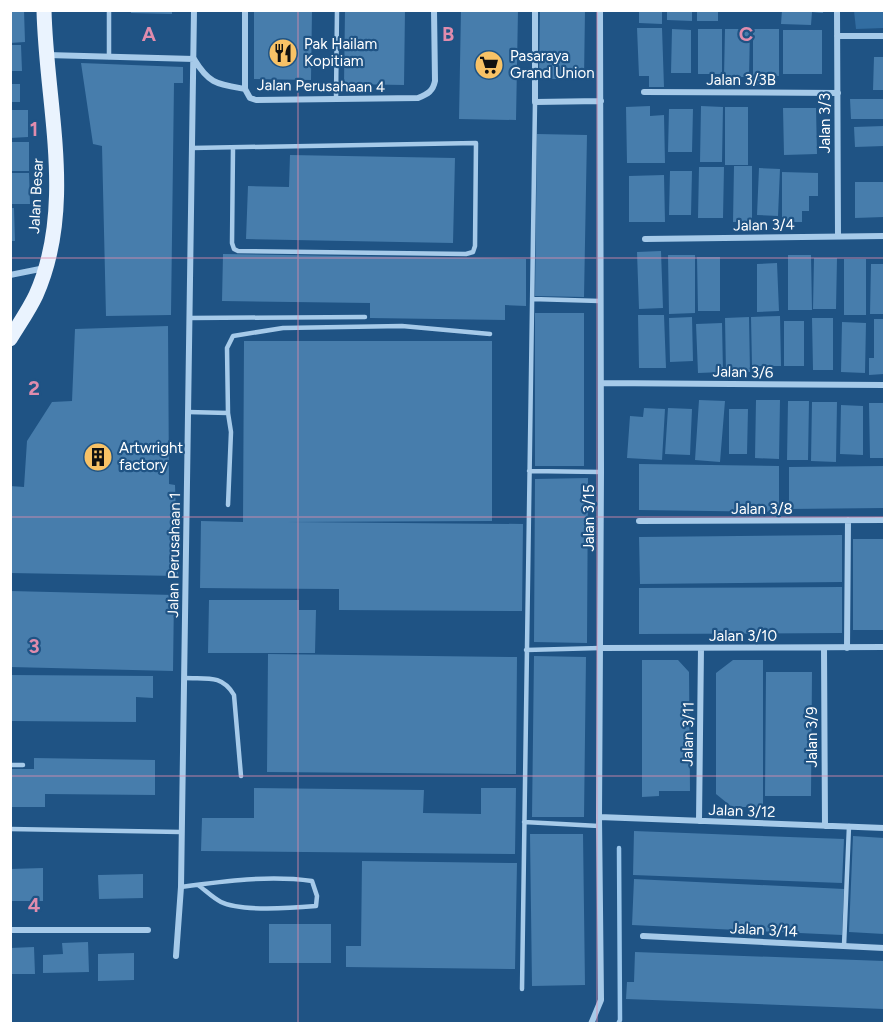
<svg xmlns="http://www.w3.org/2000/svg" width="895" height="1034" viewBox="0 0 895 1034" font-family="Figtree,sans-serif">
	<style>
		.green { fill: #326da1 }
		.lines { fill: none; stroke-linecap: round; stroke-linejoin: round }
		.stream { stroke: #9ac6eb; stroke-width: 4.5 }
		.building { fill: #477dac }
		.service { stroke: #a6cae9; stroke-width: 4.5 }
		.minor { stroke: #a6cae9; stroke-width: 6 }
		.primary { stroke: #eaf3fe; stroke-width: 15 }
		.grid { fill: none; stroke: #e08cad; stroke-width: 1.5; stroke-opacity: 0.55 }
		.labels { text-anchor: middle; stroke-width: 4.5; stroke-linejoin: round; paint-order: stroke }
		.poi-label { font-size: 15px; fill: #fff; stroke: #1f5384; text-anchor: start }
		.street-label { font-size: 15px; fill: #fff; stroke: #1f5384 }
		.grid-label { font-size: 20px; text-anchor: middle; font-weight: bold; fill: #e08cad; stroke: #1f5384; stroke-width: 4.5; stroke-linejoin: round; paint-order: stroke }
	</style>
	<rect width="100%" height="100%" fill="#1f5384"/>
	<path class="green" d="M854,11H884V28L856,29Z"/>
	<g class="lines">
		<path class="stream" d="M618,1024L620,1020L619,848"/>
	</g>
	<path class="building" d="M24,10L25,42L10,43V11Z
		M131,10H172V14L131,13Z
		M254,10H312L311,80L254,79Z
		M345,10H405L404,85L344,84Z
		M461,10H518L516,120L459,119Z
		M540,10H585L584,79H539Z
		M639,10H662V24L639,23Z
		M667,10H692V21L667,20Z
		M697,10H718V21H697Z
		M782,10H823V13L812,12L811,25L781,24Z
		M637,28H662L664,87H649V76H639Z
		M672,29L691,30V73H671Z
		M698,29H722V74H698Z
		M725,29H750L749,77H724Z
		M753,29H779V76L767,75V85H753Z
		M783,30H822V74H783Z
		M10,45H21L22,71H10Z
		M874,57H884V90H873Z
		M81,63L183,67V83H174L171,315L106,316L102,146L93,144Z
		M10,84H20V102H10Z
		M850,99H884V119H851Z
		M650,106V116L664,115L665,163H627L626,107Z
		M701,106L723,107L722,162H700Z
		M725,107H748V165H725Z
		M783,108H816L817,154L784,155Z
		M669,109H693L692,152H668Z
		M10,110H28V137L10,138Z
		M884,126V146L855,147L854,127Z
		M537,134L587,135L584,297L535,296Z
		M10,142H29V171H10Z
		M290,155L455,158L453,243L246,239L248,186L289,187Z
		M734,166H752V222H733Z
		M699,167H724L723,218H698Z
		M759,168L780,169L778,216L757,215Z
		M670,171H692L691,215H669Z
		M782,172L818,173V196H809V211H802V222H782Z
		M10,173H29L30,204H10Z
		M664,175L665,222H629V176Z
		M855,182H884V217L855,218Z
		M10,208H14L15,241H10Z
		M661,251L663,308L639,309L637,252Z
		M223,254L526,259V306L505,305V320L370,318V303L222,301Z
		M668,255H695V313L669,314Z
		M788,255H811L812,310H788Z
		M697,257H720V311H698Z
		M814,258H837L836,309H813Z
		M844,259H866V315H844Z
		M777,263L779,311L757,312V264Z
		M871,264H884V314H870Z
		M535,313H584V466H535Z
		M638,315H664L666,368H639Z
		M780,316L781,366H752L751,317Z
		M692,317L693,361L670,362L669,318Z
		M749,317L750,372L726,373L725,318Z
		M812,318H833V370H813Z
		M874,319H884V374L869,375V358H874Z
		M784,321H804V366H784Z
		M842,322L866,323L865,373L841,372Z
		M722,323L723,372L698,373L696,324Z
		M168,326L169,484L175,485L178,576L10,573V486L24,487L27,441L52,402L72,401L75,329Z
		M244,341H492V521L288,522L523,524L522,611L339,610V589L200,588L201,521L243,522Z
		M699,400L725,401L720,462L695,460Z
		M756,400H780L779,459L755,458Z
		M788,401H809L808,460H787Z
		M812,402H837L836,462L811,461Z
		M869,403H884V458H870Z
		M841,405L863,406V455L840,454Z
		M644,408L665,409L662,460L627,458L630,416L643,417Z
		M668,408L692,409L690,455L665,454Z
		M729,409H748L747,454H729Z
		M639,464L779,466V512L639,510Z
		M884,466V508L789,509V467Z
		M588,478L587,643L534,642L535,479Z
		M842,535V582L640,584L639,537Z
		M853,539H884V630H853Z
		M842,587V633L639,634V588Z
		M10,591L174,595L173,671L10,667Z
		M209,600H299V610H316L315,653H208Z
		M268,654L517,657L516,774L267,772Z
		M534,656L586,657L584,817H532Z
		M642,660H678L689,672L690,791H659V796L642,797Z
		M733,660H763V807H732L716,794V673Z
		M766,672H812L811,796H765Z
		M10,675L153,676V698L136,697V722L10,721Z
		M34,758L155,760V795L45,794V807H10V769H34Z
		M254,788L424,790L423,813L481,814V788H516L515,854L201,851L202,818H254Z
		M634,831L844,839L842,883L633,875Z
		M530,834H583L585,985L532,986Z
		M853,836L884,838V934L849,932Z
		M362,861L517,863L515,969L346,967V946H361Z
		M43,868V901H10V869Z
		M143,874V898L99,899L98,875Z
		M634,879L844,889L842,935L632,925Z
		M269,924H331V963H269Z
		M88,942L89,972L43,973V955L63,954L62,943Z
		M34,947L35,974H10V948Z
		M635,952L884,961V1009L626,999L627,982H634Z
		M134,953V980L98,981V954Z"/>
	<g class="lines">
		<path class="service" d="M109,10V57
			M336,99L337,10
			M192,148L476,143L475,246L473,252L466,254L238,251L234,249L232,243L233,148
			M532,299L600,301
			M190,318L365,317
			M188,412L228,413L231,432L228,505
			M228,413L227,348L233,336L283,328L402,326L490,334
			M529,471L601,472
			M526,650L601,648
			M184,678C206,679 222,674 234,695L241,776
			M10,765H23
			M524,822L599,826
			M10,829L181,832
			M181,887C225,881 269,875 312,881L317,896L316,906C293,908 241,912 221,902C213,898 205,890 198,885
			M844,946L849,826
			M522,989L535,102"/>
		<path class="minor" d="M535,10V102L601,101
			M837,10L838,236
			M837,36H884
			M47,55L194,59
			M194,59C209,84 217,84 245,89L250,98L256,100L418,98C428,94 433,91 435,81L434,10
			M245,89V10
			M644,92L838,93
			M645,239L884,236
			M10,275L45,268
			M601,383L884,385
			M639,521L884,520
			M601,648L884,647
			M824,648L825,826
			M847,648L848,520
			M599,817L884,828
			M699,821L701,648
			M10,930H148
			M643,936L884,948
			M176,956L181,887L194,10
			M591,1024L601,1000L599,817L601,472L600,10"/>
		<path class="primary" d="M10,339C19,324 29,310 36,295C76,205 46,105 44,10"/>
	</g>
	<path class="grid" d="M298,10V1024M597,10V1024M10,258H884M10,517H884M10,776H884"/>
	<defs>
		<g id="restaurant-disc" transform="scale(1.5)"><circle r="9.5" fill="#f8c266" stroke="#1f5384"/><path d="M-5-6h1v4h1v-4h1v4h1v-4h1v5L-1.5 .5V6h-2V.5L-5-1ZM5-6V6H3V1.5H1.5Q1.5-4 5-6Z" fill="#111"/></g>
		<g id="supermarket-disc" transform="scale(1.5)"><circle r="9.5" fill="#f8c266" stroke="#1f5384"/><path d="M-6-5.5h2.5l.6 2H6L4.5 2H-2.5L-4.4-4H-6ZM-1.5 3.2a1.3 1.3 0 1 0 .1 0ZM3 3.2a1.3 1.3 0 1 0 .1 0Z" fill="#111"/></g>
		<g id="building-disc" transform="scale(1.5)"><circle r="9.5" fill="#f8c266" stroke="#1f5384"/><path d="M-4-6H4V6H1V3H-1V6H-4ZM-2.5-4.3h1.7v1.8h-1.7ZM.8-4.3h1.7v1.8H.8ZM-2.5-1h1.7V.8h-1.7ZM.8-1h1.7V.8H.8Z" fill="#111"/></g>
	</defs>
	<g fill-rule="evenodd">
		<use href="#restaurant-disc" x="283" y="53"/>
		<use href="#supermarket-disc" x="489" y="65"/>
		<use href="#building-disc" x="98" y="457"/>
	</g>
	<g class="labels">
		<g class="poi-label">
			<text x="304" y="49">Pak Hailam<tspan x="304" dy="17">Kopitiam</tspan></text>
			<text x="510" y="61">Pasaraya<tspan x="510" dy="17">Grand Union</tspan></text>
			<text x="119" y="453">Artwright<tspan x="119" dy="17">factory</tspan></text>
		</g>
		<g class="street-label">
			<text x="741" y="85">Jalan 3/3B</text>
			<text transform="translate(321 86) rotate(1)" y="5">Jalan Perusahaan 4</text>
			<text transform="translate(825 123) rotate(-90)" y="5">Jalan 3/3</text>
			<text transform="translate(36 196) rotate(-87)" y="5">Jalan Besar</text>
			<text transform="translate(764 225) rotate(-1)" y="5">Jalan 3/4</text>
			<text transform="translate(743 372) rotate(1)" y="5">Jalan 3/6</text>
			<text x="762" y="514">Jalan 3/8</text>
			<text transform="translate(589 518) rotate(-90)" y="5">Jalan 3/15</text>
			<text transform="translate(174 555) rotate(-89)" y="5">Jalan Perusahaan 1</text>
			<text x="743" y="641">Jalan 3/10</text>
			<text transform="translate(688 734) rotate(-89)" y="5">Jalan 3/11</text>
			<text transform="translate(812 737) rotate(-90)" y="5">Jalan 3/9</text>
			<text transform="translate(742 811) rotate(2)" y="5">Jalan 3/12</text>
			<text transform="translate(764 930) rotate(3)" y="5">Jalan 3/14</text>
		</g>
	</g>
	<g class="grid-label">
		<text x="149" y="41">A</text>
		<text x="448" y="41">B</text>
		<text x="746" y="41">C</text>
		<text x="34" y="136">1</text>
		<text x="34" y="395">2</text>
		<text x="34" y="653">3</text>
		<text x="34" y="912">4</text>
	</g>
	<rect width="895" height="1034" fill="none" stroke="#ffffff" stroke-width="24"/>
</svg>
